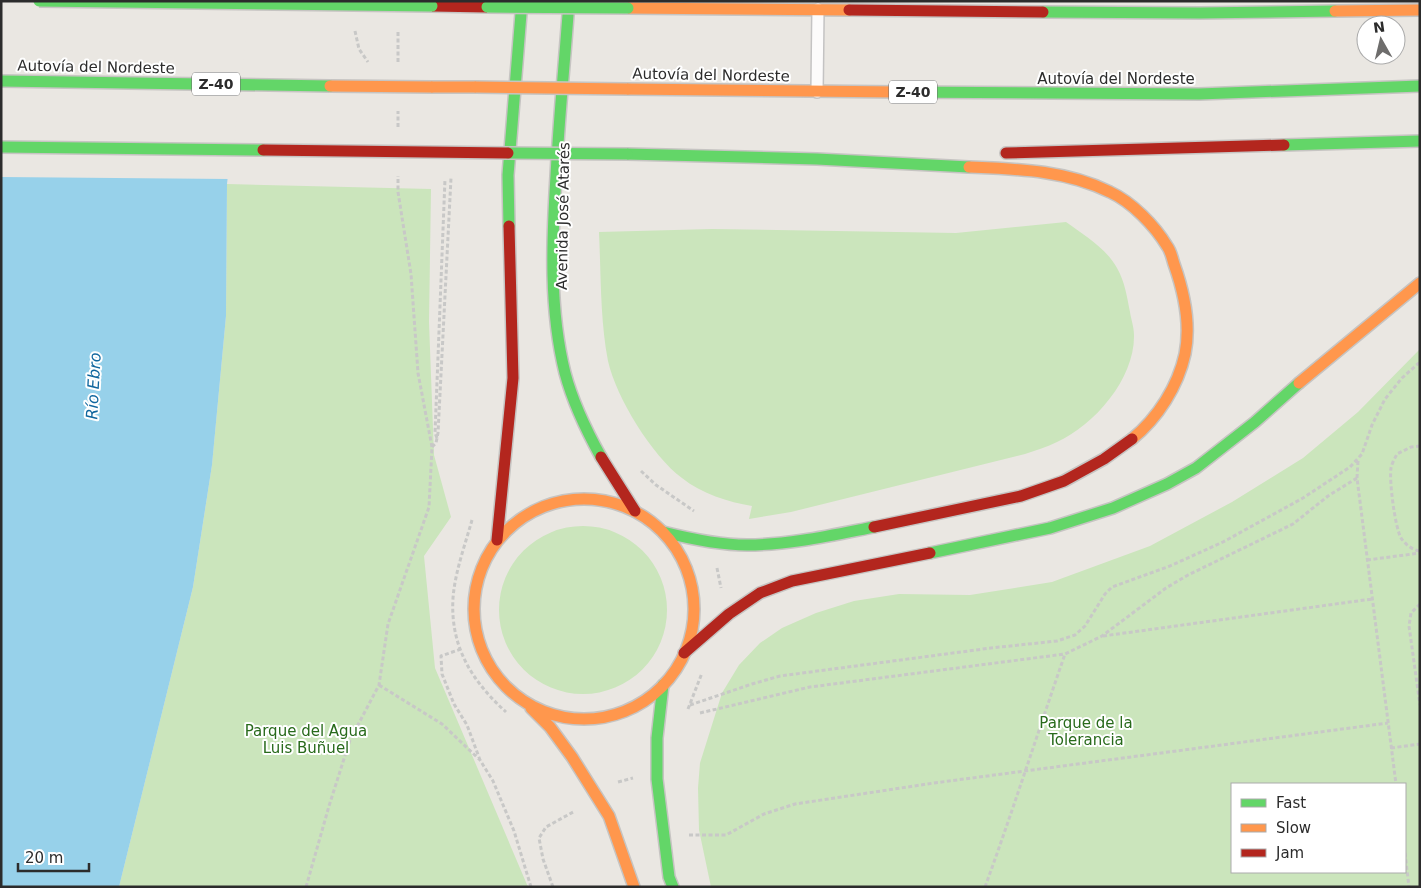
<svg xmlns="http://www.w3.org/2000/svg" width="1421" height="888" viewBox="0 0 1421 888" font-family="'DejaVu Sans',sans-serif">
	<style>
		.green { fill: #cbe5bc; fill-rule: evenodd }
		.water { fill: #97d1ea }
		.pier { fill: #eae7e2 }
		.lines { fill: none; stroke-linecap: round; stroke-linejoin: round }
		.lane-casing { stroke: #c4c3c3; stroke-width: 14 }
		.fast-casing { stroke: #c6c4c2; stroke-width: 14 }
		.slow-casing { stroke: #c6c4c2; stroke-width: 14 }
		.jam-casing { stroke: #c6c4c2; stroke-width: 14 }
		.path { stroke: #c8c8c7; stroke-width: 3; stroke-dasharray: 4 2.5; stroke-linecap: butt }
		.lane { stroke: #fcfbfb; stroke-width: 11 }
		.fast { stroke: #63d668; stroke-width: 11 }
		.slow { stroke: #ff974d; stroke-width: 11 }
		.jam { stroke: #b3261e; stroke-width: 11 }
		.fast-bridge-casing { stroke: #c6c4c2; stroke-width: 14; stroke-linecap: butt }
		.slow-bridge-casing { stroke: #c6c4c2; stroke-width: 14; stroke-linecap: butt }
		.jam-bridge-casing { stroke: #c6c4c2; stroke-width: 14; stroke-linecap: butt }
		.fast-bridge { stroke: #63d668; stroke-width: 11 }
		.slow-bridge { stroke: #ff974d; stroke-width: 11 }
		.jam-bridge { stroke: #b3261e; stroke-width: 11 }
		.labels { text-anchor: middle; stroke-width: 4; stroke-linejoin: round; paint-order: stroke }
		.shield { fill: #fff; stroke: #6b6b6b; stroke-width: 1 }
		.shield-label { font-size: 14px; font-weight: bold; fill: #2c2c2c }
		.street-label { font-size: 15px; fill: #2c2c2c; stroke: #fff }
		.park-label { font-size: 15px; fill: #286a1b; stroke: #fff }
		.water-label { font-size: 16px; font-style: italic; fill: #0f669e; stroke: #fff }
	</style>
	<rect width="100%" height="100%" fill="#eae7e2"/>
	<path class="green" d="M227,184L431,189L429,322L434,455L451,517L424,556L435,668L528,887H119L193,587L212,465L226,316Z
		M1066,222C1084,235 1106,248 1117,268C1125,282 1127,297 1130,312C1131,319 1134,327 1134,335C1135,378 1095,425 1057,442C1047,447 1036,450 1025,454L791,512L749,519L752,506C728,502 702,494 682,478C652,456 616,397 608,361C600,319 601,274 599,232L712,229L956,233Z
		M1420,349V887H711L699,830L698,788L700,763L722,693L739,665L760,643L782,628L816,613L854,601L899,594L970,595L1052,582L1150,546L1232,502L1303,458L1358,412ZM1232,784H1405V872H1232Z
		M499 610a84 84 0 1 1 168 0a84 84 0 1 1-168 0Z"/>
	<path class="water" d="M1,1H247L227,184L226,316L212,465L193,587L119,887H1Z"/>
	<path class="pier" d="M1,1H250L230,179L1,177Z"/>
	<g class="lines">
		<g class="lane-casing">
			<path id="lane" d="M817,92L818,9"/>
		</g>
		<g class="fast-casing">
			<path id="fast" d="M569,1C565,59 559,117 556,176C552,241 549,309 565,373C573,403 586,430 601,457
				M1043,12L1200,13L1335,11
				M898,92L1199,94L1420,86
				M1284,145L1420,141
				M627,154L817,159L969,167
				M509,226L508,175L522,1
				M663,532C687,538 722,545 747,545C789,545 833,535 874,527
				M930,553L1050,528L1113,508L1167,484L1196,468L1255,422L1299,383
				M663,685L657,738V779L669,877L673,887"/>
		</g>
		<g class="slow-casing">
			<path id="slow" d="M628,8L849,10
				M1335,11L1420,10
				M431,87H476
				M627,89L898,92
				M969,167C1017,169 1066,170 1110,192C1132,202 1155,226 1167,246C1171,251 1172,258 1174,264C1184,292 1191,324 1185,354C1178,386 1158,418 1132,439
				M1299,383L1420,283
				M474 609a110 110 0 1 1 220 0a110 110 0 1 1-220 0Z
				M531,708L550,727L572,757L609,816L634,887"/>
		</g>
		<g class="jam-casing">
			<path id="jam" d="M432,6L487,7
				M849,10L1043,12
				M1006,153L1284,145
				M601,457L635,511
				M874,527L1021,496L1064,481L1104,459L1132,439
				M497,540L513,378L509,226
				M684,653L729,614L760,593L792,581L930,553"/>
		</g>
		<path class="path" d="M355,31L359,49L368,62
			M398,62V31
			M398,127V111
			M437,438L435,433L445,179
			M1420,446L1411,447L1397,454C1395,458 1392,463 1391,468C1389,481 1395,527 1401,538C1405,544 1412,550 1420,551
			M432,447L436,443L438,433L451,178
			M1358,461L1357,478L1396,784
			M641,471L656,485L694,511
			M472,520C465,545 455,572 453,598C450,647 472,681 506,712
			M1367,560L1420,553
			M717,568L721,588
			M1420,604L1411,613L1409,626L1420,705
			M1103,636L1372,599
			M461,649L441,656L442,674L454,704L467,725L480,760
			M379,685L442,724L480,760L493,781L514,831L531,887
			M690,705L752,684L780,676L991,648L1057,641L1075,635L1085,626L1105,594L1112,587L1170,566L1223,542L1303,498L1350,467L1362,454L1372,425L1385,399L1402,378L1420,362
			M688,709L702,673
			M700,713L810,687L1065,654L1102,636L1166,588L1188,575L1293,524L1328,496L1357,478
			M1391,748L1420,744
			M618,782L633,778
			M689,835H726L764,814L795,804L934,783L1388,723
			M1405,853L1409,887
			M306,887L329,806L350,740L379,685L388,624L429,507L432,447L418,373L411,274L398,192V176
			M553,887L543,859L539,838L546,827L575,811
			M985,887C1013,810 1038,732 1065,654"/>
		<use href="#lane" class="lane"/>
		<use href="#fast" class="fast"/>
		<use href="#slow" class="slow"/>
		<use href="#jam" class="jam"/>
		<g class="fast-bridge-casing">
			<path id="fast-bridge" d="M39,1L432,6
				M487,7L628,8
				M1,81L330,86
				M1,147L263,150
				M508,153L627,154"/>
		</g>
		<g class="slow-bridge-casing">
			<path id="slow-bridge" d="M330,86L431,87
				M476,87L627,89"/>
		</g>
		<g class="jam-bridge-casing">
			<path id="jam-bridge" d="M263,150L508,153"/>
		</g>
		<use href="#fast-bridge" class="fast-bridge"/>
		<use href="#slow-bridge" class="slow-bridge"/>
		<use href="#jam-bridge" class="jam-bridge"/>
	</g>
	<g class="labels">
		<g class="shield">
			<rect x="192" y="72.5" width="48" height="23" rx="4"/>
			<rect x="889" y="80.5" width="48" height="23" rx="4"/>
		</g>
		<g class="shield-label">
			<text x="216" y="89">Z-40</text>
			<text x="913" y="97">Z-40</text>
		</g>
		<g class="street-label">
			<text transform="translate(96 67) rotate(1)" y="5">Autovía del Nordeste</text>
			<text transform="translate(711 75) rotate(1)" y="5">Autovía del Nordeste</text>
			<text x="1116" y="84">Autovía del Nordeste</text>
			<text transform="translate(563 216) rotate(-89)" y="5">Avenida José Atarés</text>
		</g>
		<g class="park-label">
			<text x="1086" y="728">Parque de la<tspan x="1086" dy="17">Tolerancia</tspan></text>
			<text x="306" y="736">Parque del Agua<tspan x="306" dy="17">Luis Buñuel</tspan></text>
		</g>
		<g class="water-label">
			<text transform="translate(93 386) rotate(-87)" y="6">Río Ebro</text>
		</g>
	</g>
	<rect width="1421" height="888" fill="none" stroke="#2c2c2c" stroke-width="5"/>
	<rect x="1231" y="783" width="175" height="90" fill="#ffffff" stroke="#ababab"/>
	<rect x="1241" y="799" width="25" height="8" fill="#63d668" stroke="#ababab"/>
	<text x="1276" y="808" font-size="15" fill="#2c2c2c">Fast</text>
	<rect x="1241" y="824" width="25" height="8" fill="#ff974d" stroke="#ababab"/>
	<text x="1276" y="833" font-size="15" fill="#2c2c2c">Slow</text>
	<rect x="1241" y="849" width="25" height="8" fill="#b3261e" stroke="#ababab"/>
	<text x="1276" y="858" font-size="15" fill="#2c2c2c">Jam</text>
	<g transform="translate(1381 40) rotate(352)"><circle r="24" fill="#ffffff" stroke="#ababab"/>
	<path d="M0-4L9 19L0 12L-9 19Z" fill="#6e6d6c"/>
	<text y="-8" font-size="14" font-weight="bold" text-anchor="middle" fill="#2c2c2c">N</text>
	</g>
	<path d="M18 863v8h71v-8" fill="none" stroke="#2c2c2c" stroke-width="2.5"/>
	<text x="25" y="863" font-size="15" fill="#2c2c2c" stroke="#ffffff" stroke-width="4" paint-order="stroke">20 m</text>
</svg>
